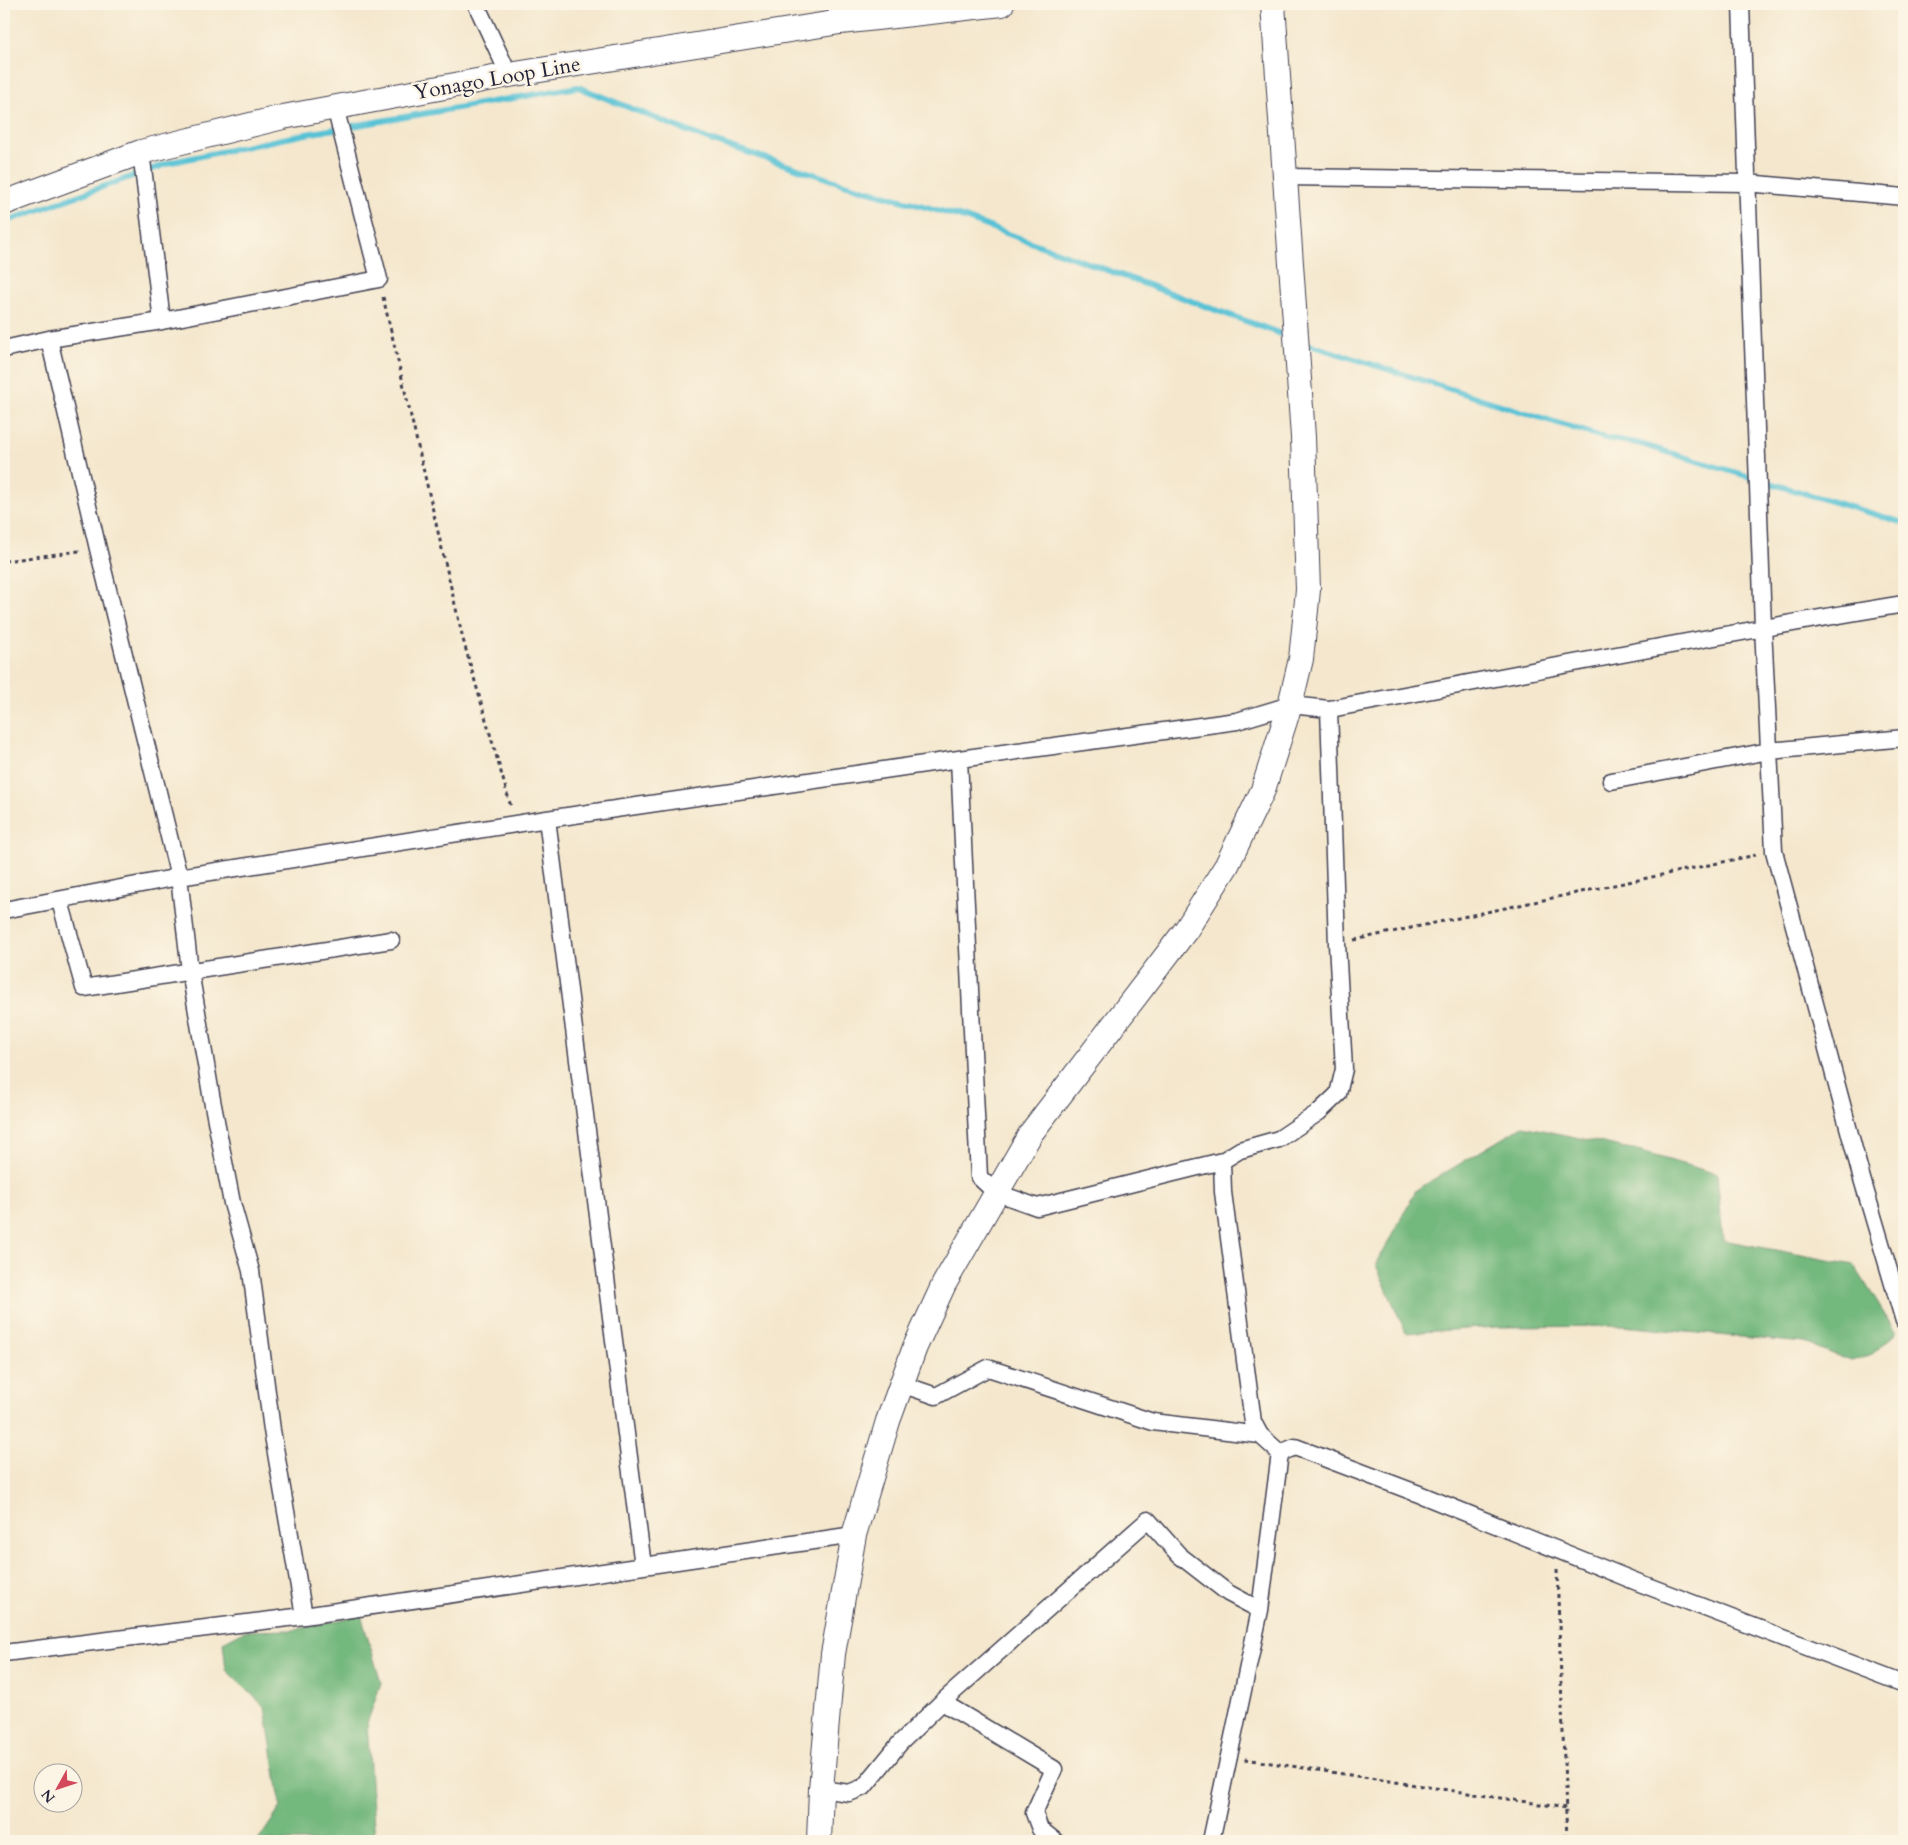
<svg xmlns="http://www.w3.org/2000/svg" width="1908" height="1845" viewBox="0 0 1908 1845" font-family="Cardo,serif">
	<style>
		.forest { fill: #73b87d; stroke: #4a6d5c }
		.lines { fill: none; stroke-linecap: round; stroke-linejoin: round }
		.stream { stroke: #59c2d5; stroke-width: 6 }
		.street-casing { stroke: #424051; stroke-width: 19 }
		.secondary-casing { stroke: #424051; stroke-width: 26 }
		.path { stroke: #424051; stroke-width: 3; stroke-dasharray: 4 4; stroke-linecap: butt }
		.street { stroke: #fff; stroke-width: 16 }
		.secondary { stroke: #fff; stroke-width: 24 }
		.labels { text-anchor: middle; stroke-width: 4.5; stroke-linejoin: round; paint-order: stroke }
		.street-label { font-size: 21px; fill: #22223b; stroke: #fcf5e5 }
	</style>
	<rect width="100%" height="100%" fill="#fcf5e5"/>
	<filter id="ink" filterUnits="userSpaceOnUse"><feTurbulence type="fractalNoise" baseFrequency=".02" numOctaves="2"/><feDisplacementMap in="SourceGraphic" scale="10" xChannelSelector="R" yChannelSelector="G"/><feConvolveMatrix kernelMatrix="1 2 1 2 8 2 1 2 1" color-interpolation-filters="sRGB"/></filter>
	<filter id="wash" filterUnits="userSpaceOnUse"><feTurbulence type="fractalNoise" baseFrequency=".0096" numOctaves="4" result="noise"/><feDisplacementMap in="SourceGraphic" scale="20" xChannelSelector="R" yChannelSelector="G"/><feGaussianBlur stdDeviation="1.12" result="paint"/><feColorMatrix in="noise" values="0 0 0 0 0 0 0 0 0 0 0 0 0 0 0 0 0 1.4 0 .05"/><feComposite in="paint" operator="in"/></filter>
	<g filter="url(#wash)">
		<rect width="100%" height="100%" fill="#f4e7cd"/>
		<path class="forest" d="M1523,1126L1631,1149L1717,1174L1723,1240L1854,1265L1896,1333L1870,1356L1851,1361L1805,1343L1622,1326L1496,1327L1406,1333L1376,1265L1416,1190Z
			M361,1615L381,1683L367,1723L375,1841H258L281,1807L265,1707L226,1670L223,1642L244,1631L295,1630Z"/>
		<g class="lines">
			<path class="stream" d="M4,222L172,162L306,134L578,87L707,139L844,184L965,218L1292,338
				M1301,342L1605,438L1637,443L1904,523"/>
		</g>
	</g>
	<g filter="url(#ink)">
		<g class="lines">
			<g class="street-casing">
				<path id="street" d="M476,4L509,75
					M835,4L840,22
					M1741,4L1763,627L1774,851L1862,1179L1904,1321
					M141,152L162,321L49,339L98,549L179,877L190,971L212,1100L232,1203L251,1271L272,1430L304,1616L854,1535
					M1285,177L1746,183L1904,197
					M162,321L379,279L335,107
					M4,349L49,339
					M959,759L979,1177L995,1192L1037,1207L1222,1161
					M1611,781L1769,751L1904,738
					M547,819L643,1566
					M60,901L84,988L391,940
					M4,910L179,877L547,819L959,759L1237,721L1290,705L1329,709C1521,674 1712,635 1904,604
					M901,1384L936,1396L988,1368L1153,1422L1260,1435
					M1280,1453L1260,1435L1253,1422L1223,1192L1222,1161L1240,1150L1279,1139L1319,1112L1338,1094L1344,1069L1337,944L1329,709
					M1280,1453L1295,1447L1419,1494L1637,1582L1904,1684
					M4,1653L304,1616
					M942,1702L1054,1769L1034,1813L1040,1829L1055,1841
					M821,1789L849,1793L864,1787L900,1743L942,1702L1148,1520L1179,1555L1228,1593L1260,1610
					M1211,1841L1260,1610L1280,1453"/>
			</g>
			<g class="secondary-casing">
				<path id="secondary" d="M4,203L141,152L283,117L509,75L840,22L1002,4
					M819,1841L821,1789L833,1654L854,1535L888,1421L915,1347L944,1284L1031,1133L1186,930L1227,865L1263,790L1290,705L1301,659L1308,590L1303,437L1273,4"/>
			</g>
			<path class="path" d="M383,297L464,643L511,807
				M4,561L80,551
				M1354,940L1756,855
				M1557,1570L1567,1841
				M1245,1759L1566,1808"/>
			<use href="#street" class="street"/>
			<use href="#secondary" class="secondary"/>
		</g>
	</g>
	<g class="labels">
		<g class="street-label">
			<text transform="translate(497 78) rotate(-10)" y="7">Yonago Loop Line</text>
		</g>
	</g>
	<rect width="1908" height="1845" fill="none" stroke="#fcf5e5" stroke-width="20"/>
	<g transform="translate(58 1788) rotate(230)"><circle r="24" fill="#fcf5e5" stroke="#a5a1a1"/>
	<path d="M0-4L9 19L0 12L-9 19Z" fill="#d1495b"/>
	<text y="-8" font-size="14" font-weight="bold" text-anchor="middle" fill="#22223b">N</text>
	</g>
</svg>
